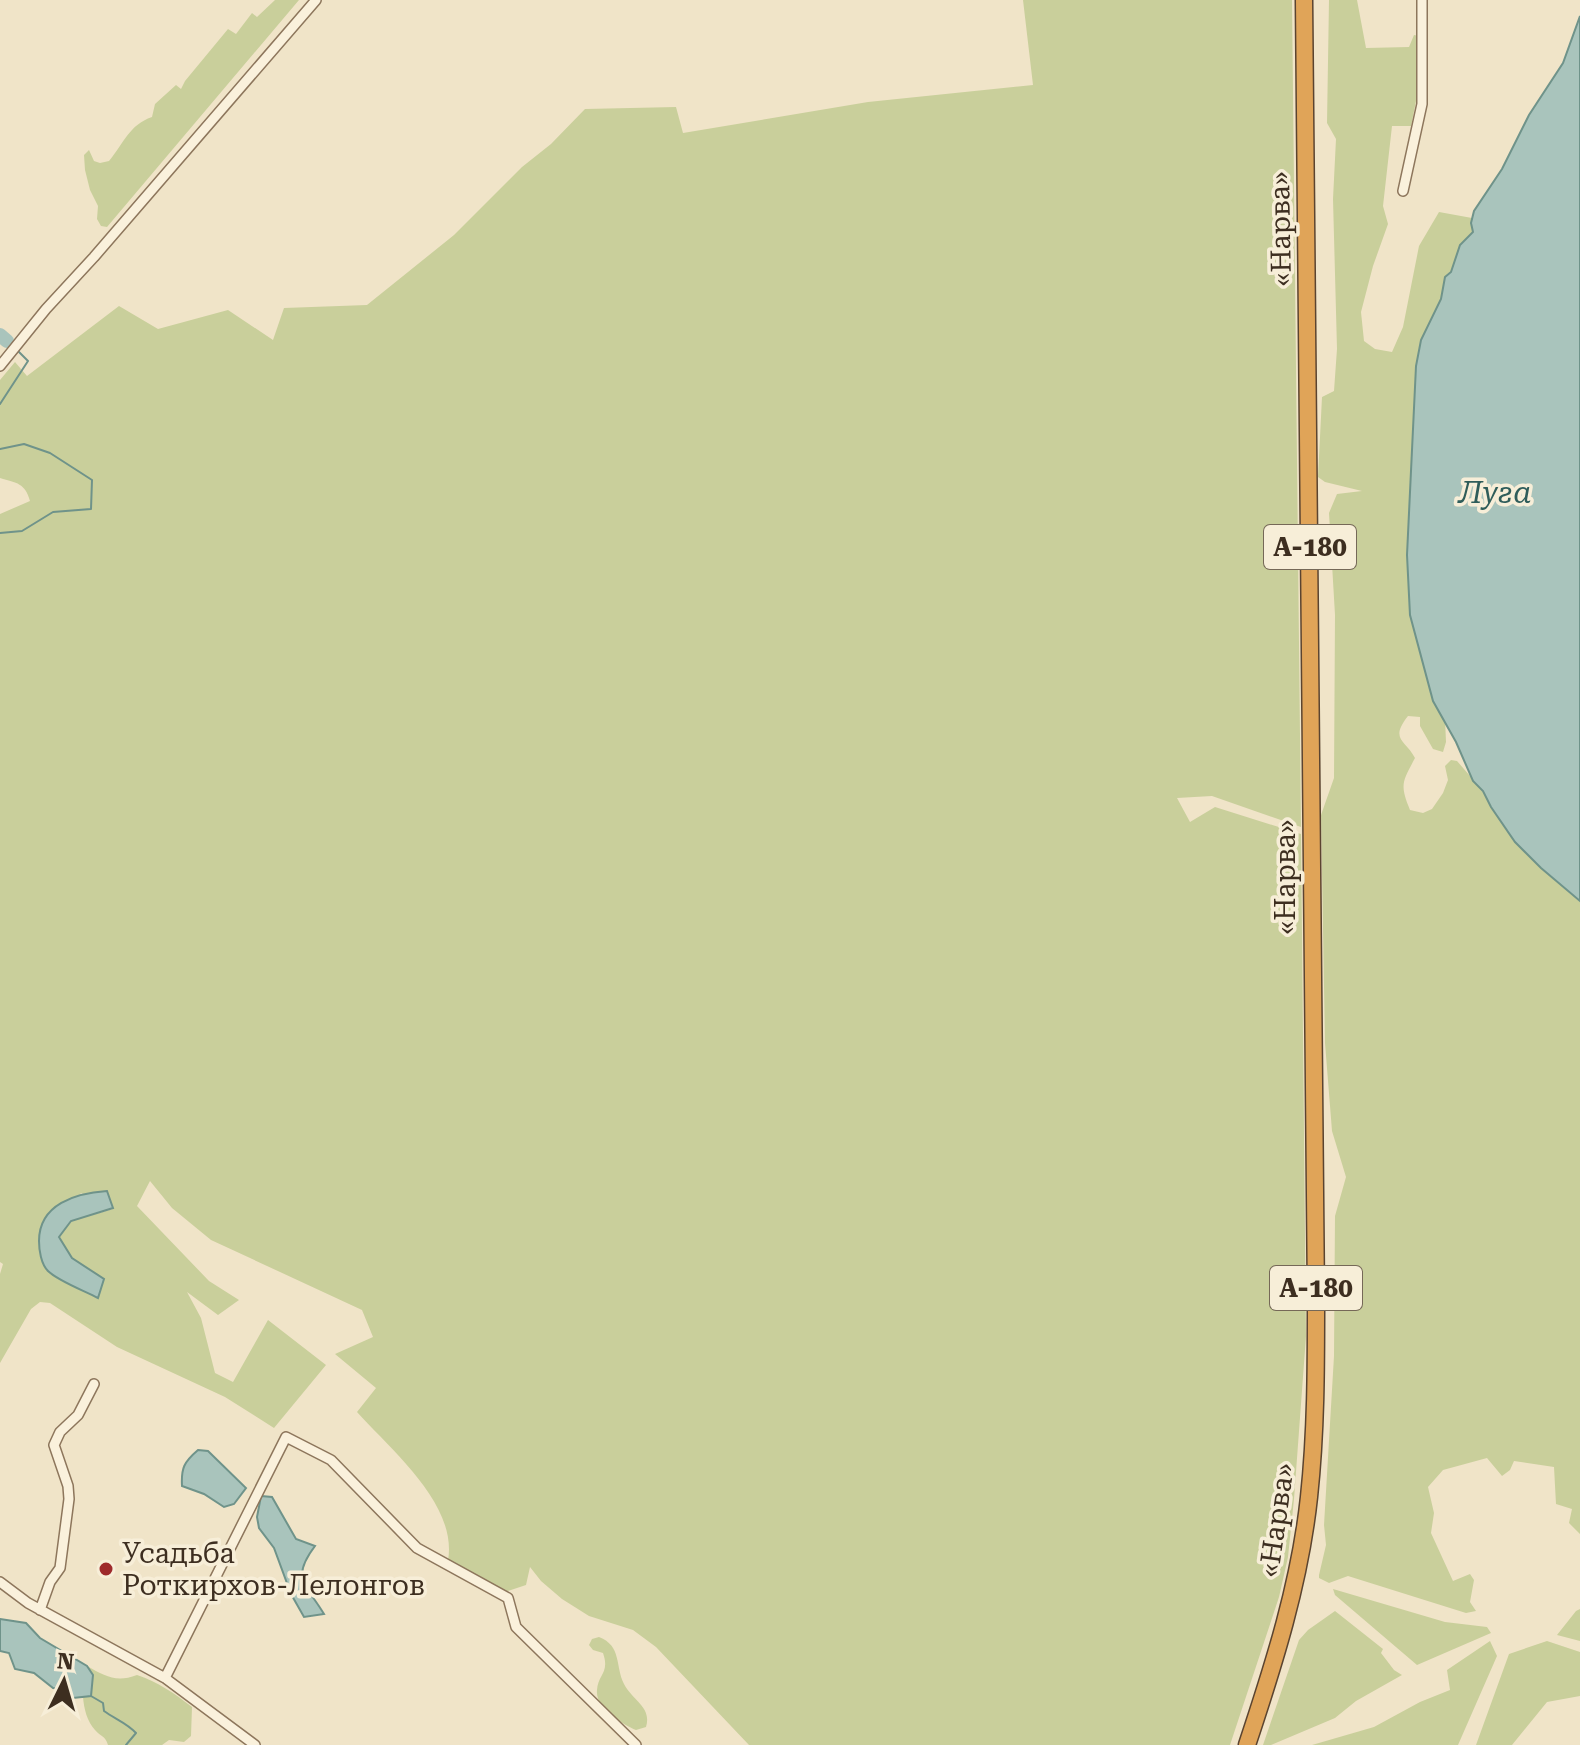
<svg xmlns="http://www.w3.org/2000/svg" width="1580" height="1745" viewBox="0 0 1580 1745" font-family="'Roboto Serif',serif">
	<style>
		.green { fill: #c9cf9b; fill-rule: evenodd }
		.water { fill: #a9c4bc; stroke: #6f938a; stroke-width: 2 }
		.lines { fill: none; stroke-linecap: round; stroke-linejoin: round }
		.stream { stroke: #6f938a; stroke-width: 2 }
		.river { stroke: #a9c4bc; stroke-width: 14 }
		.street-casing { stroke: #8d765c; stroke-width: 12 }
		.highway-casing { stroke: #5b4430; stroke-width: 19 }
		.street { stroke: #faf1dc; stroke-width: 9 }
		.highway { stroke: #e0a458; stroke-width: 16 }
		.poi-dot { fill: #9e2a2b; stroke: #f7eed8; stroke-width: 3 }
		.labels { text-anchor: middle; stroke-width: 7; stroke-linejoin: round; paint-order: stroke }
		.shield { fill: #f7eed8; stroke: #756857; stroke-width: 2 }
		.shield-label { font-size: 26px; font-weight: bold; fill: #3d2e20 }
		.street-label { font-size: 28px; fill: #3d2e20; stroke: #f7eed8 }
		.poi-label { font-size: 28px; fill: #3d2e20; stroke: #f7eed8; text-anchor: start }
		.water-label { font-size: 30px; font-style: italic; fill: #2f5d5a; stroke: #f7eed8 }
	</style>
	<rect width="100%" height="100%" fill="#f0e4c8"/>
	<path class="green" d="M275,0H299L107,227L101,226L97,219L98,206L90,190L85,170L84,155L89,150L94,161L100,163L109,161C124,143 129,125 152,117L155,104L176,85L181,89L185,81L228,29L236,34L252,13L257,17Z
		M1023,0H1292L1301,827L1212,796L1177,798L1190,822L1215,807L1301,834L1306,1336L1294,1499L1288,1557L1279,1597L1230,1745H749L656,1647L633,1630L589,1616L562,1599L541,1581L530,1567L526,1585L505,1592L448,1561C458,1504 391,1450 357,1412L376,1388L335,1354L373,1337L362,1310L211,1240L172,1208L150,1181L137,1206L209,1281L239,1300L218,1315L187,1292L201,1318L215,1373L233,1382L268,1320L326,1365L274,1428L225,1397L117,1347L50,1303L40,1302L31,1309L0,1363V1274L3,1264L0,1262V514L30,501C25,483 17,483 0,478V380L15,362L27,376L119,306L158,329L228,310L273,340L284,308L367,305L454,235L522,167L551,144L585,109L676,107L683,133L868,102L1033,85ZM81,1193L113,1209L71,1221L59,1237L71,1258L103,1279L39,1252Z
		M1329,0H1357L1366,48L1409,47L1414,35L1419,36L1416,101L1411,126H1392L1383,206L1388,224L1373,266L1361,312L1364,341L1375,349L1392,352L1403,327L1419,246L1439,212L1472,218L1473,232L1460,245L1451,272L1445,277L1441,299L1421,340L1416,366L1407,555L1410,615L1433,701L1445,719L1446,742L1443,752L1433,749L1420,726V717L1408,716C1389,740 1406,740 1415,758C1403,781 1399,784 1410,810L1423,813L1432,809L1443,793L1448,780L1445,766L1451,760L1457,761L1483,791L1491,807L1515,842L1541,868L1580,901V1534L1569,1523L1572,1509L1556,1504L1554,1467L1514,1461L1510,1470L1502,1476L1487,1458L1443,1470L1428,1487L1434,1513L1431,1533L1453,1581L1470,1574L1474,1580L1470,1602L1476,1611L1466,1613L1348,1576L1329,1583L1319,1578V1575L1326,1545L1324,1525L1334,1356L1335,1216L1346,1177L1332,1131L1325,1043L1321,815L1334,778L1335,615L1329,513L1337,494L1362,491L1325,482L1318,477L1322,397L1334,391L1337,349L1333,199L1336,139L1327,123Z
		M1333,1589L1445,1622L1487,1627L1491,1633L1417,1665L1335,1595Z
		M1580,1609V1641L1557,1635L1576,1611Z
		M1335,1611L1383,1649L1381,1653L1394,1670L1402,1675L1356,1701L1335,1718L1271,1745H1263L1299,1640L1308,1630Z
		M599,1637C622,1646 615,1666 624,1684C633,1701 652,1707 646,1727L636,1730C623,1724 595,1709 597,1690C598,1674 610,1673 603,1653L593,1650L589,1645L592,1639Z
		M1490,1641L1497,1656L1458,1745H1312L1374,1727L1420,1702L1450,1690L1447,1670Z
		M1547,1641L1580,1652V1696L1547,1702L1512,1745H1476L1509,1654Z
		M87,1666C105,1676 116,1683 137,1675C158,1682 174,1693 192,1707L191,1736L184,1742L169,1740L162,1745H108C105,1735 101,1737 95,1730C87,1721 84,1709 83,1697L91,1695L93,1676Z"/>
	<path class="water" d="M1580,16V901L1541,868L1515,842L1491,807L1483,791L1473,781L1456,742L1433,701L1410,615L1407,555L1416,366L1421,340L1441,299L1445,277L1451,272L1460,245L1473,232L1471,223L1474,211L1502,169L1529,115L1563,63Z
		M107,1191L113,1208L71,1221L59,1237L72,1258L104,1279L98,1298C85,1291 58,1281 48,1271C41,1264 39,1250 39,1241C39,1204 76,1193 107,1191Z
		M198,1450L208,1451L246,1488L234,1504L224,1507L204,1494L182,1486C181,1468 184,1462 198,1450Z
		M261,1496L272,1497L296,1539L315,1546C290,1579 306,1584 324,1614L304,1617L291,1594L274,1548L259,1528L257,1517Z
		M0,1619L26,1623L40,1638L87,1666L93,1675L91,1696L73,1698L66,1689L53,1688L34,1673L15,1669L9,1653L0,1651Z"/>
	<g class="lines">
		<path class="stream" d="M0,404L28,361L17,350
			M0,449L24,444L50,453L92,480L91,509L53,512L22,531L0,533
			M91,1696L103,1703L104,1711C115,1719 127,1723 136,1733L126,1745"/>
		<path class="river" d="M0,335L7,341"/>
		<g class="street-casing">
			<path id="street" d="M1403,191L1422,104V0
				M0,366L46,309L94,257L316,0
				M0,1582L28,1603L165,1678L255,1745
				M40,1610L50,1582L60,1568L69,1499L68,1486L54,1445L60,1432L78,1415L94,1384
				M165,1678L286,1437L331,1460L417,1548L508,1598L516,1627L636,1745"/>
		</g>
		<g class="highway-casing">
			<path id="highway" d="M1247,1745C1274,1664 1300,1582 1309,1497C1316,1432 1316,1367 1316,1302L1304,0"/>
		</g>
		<use href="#street" class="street"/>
		<use href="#highway" class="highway"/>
	</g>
	<circle class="poi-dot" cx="106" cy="1569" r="8"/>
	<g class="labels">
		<g class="shield">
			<rect x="1264" y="525" width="92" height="44" rx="6"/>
			<rect x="1270" y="1266" width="92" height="44" rx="6"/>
		</g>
		<g class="shield-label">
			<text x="1310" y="556">А-180</text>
			<text x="1316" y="1297">А-180</text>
		</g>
		<g class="street-label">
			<text transform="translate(1280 229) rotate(-91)" y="10">«Нарва»</text>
			<text transform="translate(1285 877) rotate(-90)" y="10">«Нарва»</text>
			<text transform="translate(1276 1520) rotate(-82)" y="10">«Нарва»</text>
		</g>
		<g class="poi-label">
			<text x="122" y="1563">Усадьба<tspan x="122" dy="32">Роткирхов-Лелонгов</tspan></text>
		</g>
		<g class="water-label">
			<text x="1495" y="503">Луга</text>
		</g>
	</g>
	<g transform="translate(64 1681) rotate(5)" stroke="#f7eed8" stroke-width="6" paint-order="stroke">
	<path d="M0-6L14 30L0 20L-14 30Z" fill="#3d2e20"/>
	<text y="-12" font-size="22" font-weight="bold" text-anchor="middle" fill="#3d2e20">N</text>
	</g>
</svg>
